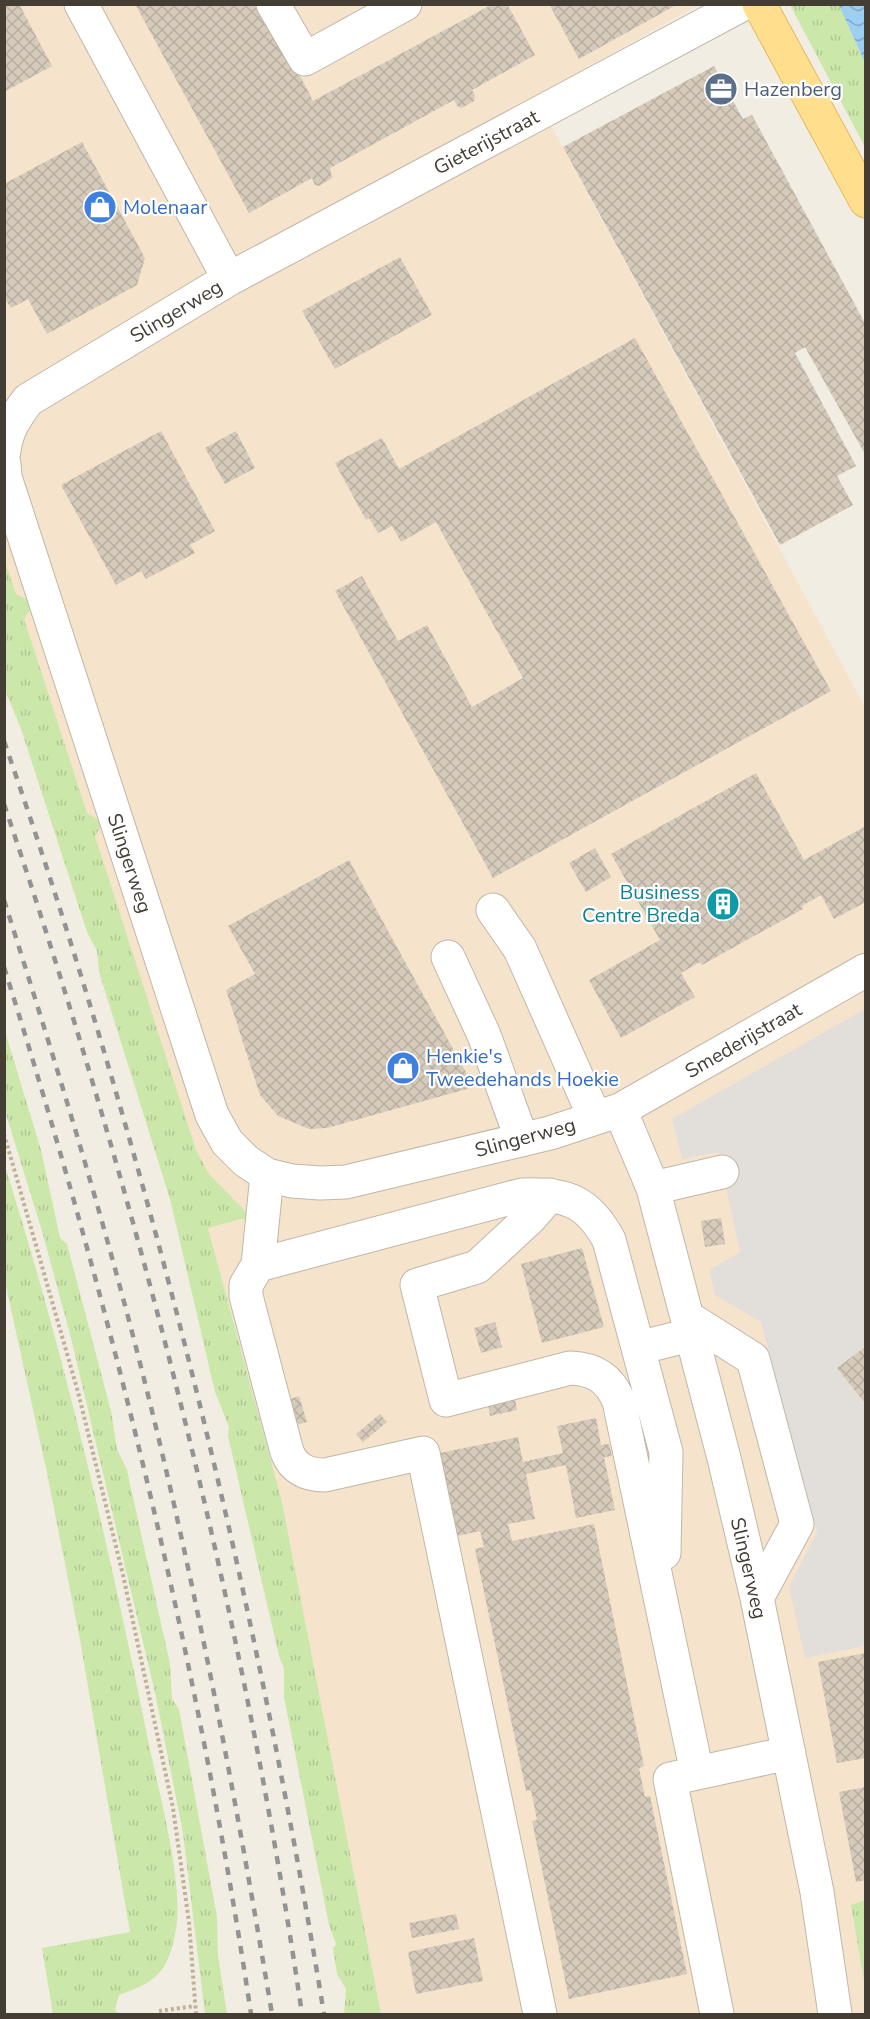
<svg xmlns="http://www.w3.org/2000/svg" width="870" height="2019" viewBox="0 0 870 2019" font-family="'Nunito Sans',sans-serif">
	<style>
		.commercial { fill: #f5e3cc }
		.grass { fill: url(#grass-tufts) }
		.parking { fill: #e2dfdb }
		.water { fill: url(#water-waves) }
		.building { fill: url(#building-cross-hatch) }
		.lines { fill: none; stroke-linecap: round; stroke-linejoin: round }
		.minor-casing { stroke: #c0b7a8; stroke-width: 35 }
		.major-casing { stroke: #e5ba5d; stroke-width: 35 }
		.path { stroke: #bfb096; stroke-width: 4; stroke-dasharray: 3 3; stroke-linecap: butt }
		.minor { stroke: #fff; stroke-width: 33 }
		.major { stroke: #ffde8e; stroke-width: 33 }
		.rail { stroke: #939393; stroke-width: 4.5; stroke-dasharray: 8 8; stroke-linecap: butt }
		.labels { text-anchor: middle; stroke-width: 4.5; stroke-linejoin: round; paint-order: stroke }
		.service-label { font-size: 20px; fill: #4e5e75; stroke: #fff; text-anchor: start }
		.street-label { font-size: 20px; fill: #433d33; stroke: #fff }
		.shop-label { font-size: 20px; fill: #366cbe; stroke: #fff; text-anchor: start }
		.culture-label { font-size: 20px; fill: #0d838f; stroke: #fff; text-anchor: end }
	</style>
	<defs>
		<pattern id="grass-tufts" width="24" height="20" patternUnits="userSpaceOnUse" patternTransform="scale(1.5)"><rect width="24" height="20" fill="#cce7aa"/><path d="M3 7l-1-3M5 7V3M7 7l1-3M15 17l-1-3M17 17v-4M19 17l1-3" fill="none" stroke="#b0c793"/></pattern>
		<pattern id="water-waves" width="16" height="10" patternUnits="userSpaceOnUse" patternTransform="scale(1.5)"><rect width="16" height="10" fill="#9ccff1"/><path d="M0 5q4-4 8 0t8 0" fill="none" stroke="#81a9c4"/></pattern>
		<pattern id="building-cross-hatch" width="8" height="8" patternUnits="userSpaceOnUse" patternTransform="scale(1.5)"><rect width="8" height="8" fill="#d6cbbb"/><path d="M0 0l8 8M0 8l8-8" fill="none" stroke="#b9afa1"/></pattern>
	</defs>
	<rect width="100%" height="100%" fill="#f2ede2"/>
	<path class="commercial" d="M4,5H699L535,96L865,707V2014H381L282,1502L208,1227L5,589Z"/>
	<path class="grass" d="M839,4L865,63V147L790,5Z
		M4,558L16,594L30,601L32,606L24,619L87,813L103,823L95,836L196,1150L209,1174L248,1214L249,1219H241L208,1228L282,1502L381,2014H344L346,1989L337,1974L333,1948L336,1944L329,1925L284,1697V1669L279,1656L228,1436L229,1427L215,1392L170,1199L99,972L97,951L87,932L21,729L5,690Z
		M4,1028L41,1150L60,1238L67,1244L111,1411L117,1449L127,1470L170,1664L172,1699L179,1709L217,1917L218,1956L227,2014H205L183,1833L156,1697L71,1338L42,1231L5,1111Z
		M4,1163C64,1353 109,1545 148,1740C158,1789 184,1883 176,1929C169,1970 158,1982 119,1995L115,2010L119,2014H53L42,1948L130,1932L80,1640L47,1473L5,1282Z
		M865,1900V1987L851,1905Z"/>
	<path class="parking" d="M865,1009V1346L837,1368L865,1405V1646L805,1658L789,1587L817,1532L761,1322L715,1295L709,1270L740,1252L718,1152L682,1159L672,1119Z"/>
	<path class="water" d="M839,5H865V63Z"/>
	<path class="building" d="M8,4H19L52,66L4,92V7Z
		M135,4H263L313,101L493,4H507L535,55L472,90L475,95L474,101L462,108L457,106L454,100L330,168L332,178L319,186L315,185L312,178L249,213Z
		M549,4H678L579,59Z
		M714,66L743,119L752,115L866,325V456L805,347L795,353L856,466L837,476L853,505L780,545L563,147Z
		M82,142L145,258L137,285L47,334L28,299L11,308L4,297V184Z
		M400,257L432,315L335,369L302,311Z
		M635,338L831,691L493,878L335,591L362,576L398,641L427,625L472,707L523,678L436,522L401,542L392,526L378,533L369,518L366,520L335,463L382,438L399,469Z
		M161,431L215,531L190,545L195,553L146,579L141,571L116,585L61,485Z
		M236,431L255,468L225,484L205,448Z
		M756,773L804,860L866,826V902L834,919L821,895L802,906L803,909L702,965L700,962L681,973L695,997L621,1038L589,980L660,940L611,854Z
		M595,848L611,877L586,892L569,863Z
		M349,860L474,1087L327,1128L309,1129L278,1116L260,1095L226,990L255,974L228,926Z
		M721,1218L725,1244L705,1247L701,1221Z
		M582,1248L604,1327L542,1343L521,1264Z
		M495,1322L502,1347L481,1353L474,1328Z
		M866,1346V1405L837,1368Z
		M299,1396L307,1422L296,1425L288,1400Z
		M515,1399L517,1410L490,1416L488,1404Z
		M380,1414L387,1422L363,1442L356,1434Z
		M596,1418L601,1445L609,1444L612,1456L604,1457L615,1510L576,1518L566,1465L526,1474L535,1519L508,1524L512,1541L594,1524L644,1766L639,1768L645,1797L650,1796L687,1974L569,1999L532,1821L537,1820L531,1790L526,1791L475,1549L484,1547L480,1531L453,1537L435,1454L518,1437L523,1462L563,1453L557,1426Z
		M866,1653V1758L837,1763L818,1662Z
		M866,1787V1880L856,1882L839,1792Z
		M456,1914L459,1929L412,1938L409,1923Z
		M474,1938L483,1981L416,1994L408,1952Z"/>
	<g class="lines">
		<g class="minor-casing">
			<path id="minor" d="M273,4L305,59L405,4
				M229,279L743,4
				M4,451C6,431 16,416 28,400L229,279L81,4
				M4,464L5,477L212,1115L227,1142L246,1161L267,1175L292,1181L320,1183L346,1182L550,1133L620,1110L653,1188L724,1458L757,1598L817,1892L835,2014
				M493,910L520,949L595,1118
				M448,957L484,1035L522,1140
				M620,1110L866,970
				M267,1175L258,1265L246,1285V1296L287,1452C294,1469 307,1475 325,1475L423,1453L540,2014
				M653,1188L722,1172
				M550,1195L530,1218L477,1267L417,1285L446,1400L570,1368C595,1369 609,1378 619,1401L697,1773
				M258,1265L522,1195C566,1193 588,1201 609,1240L666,1452L664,1553
				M690,1319L753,1359L797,1524L757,1598
				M638,1348L694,1334
				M717,2014L670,1779L789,1753"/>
		</g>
		<g class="major-casing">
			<path id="major" d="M759,4L866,201"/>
		</g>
		<path class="path" d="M4,1134L78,1392L123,1575L173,1808L189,1922L196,2014
			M159,2011L195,2006"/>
		<use href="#minor" class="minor"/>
		<use href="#major" class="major"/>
		<path class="rail" d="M4,741C148,1156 253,1581 324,2014
			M4,804C137,1198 242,1603 302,2014
			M4,900C45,1029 85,1157 120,1287C185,1526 231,1770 272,2014
			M4,967C112,1309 198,1660 251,2014"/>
	</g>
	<defs>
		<g id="office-disc" transform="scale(1.725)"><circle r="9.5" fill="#5c6f8a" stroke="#fff"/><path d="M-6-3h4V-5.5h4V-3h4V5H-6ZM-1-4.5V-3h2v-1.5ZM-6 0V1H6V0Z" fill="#fff"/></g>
		<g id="shop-disc" transform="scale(1.725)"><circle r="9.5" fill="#3f7fe0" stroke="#fff"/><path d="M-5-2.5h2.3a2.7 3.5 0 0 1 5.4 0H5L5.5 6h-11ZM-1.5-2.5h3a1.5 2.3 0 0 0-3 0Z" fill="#fff"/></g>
		<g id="building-disc" transform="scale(1.725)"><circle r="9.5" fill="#0f9aa8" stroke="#fff"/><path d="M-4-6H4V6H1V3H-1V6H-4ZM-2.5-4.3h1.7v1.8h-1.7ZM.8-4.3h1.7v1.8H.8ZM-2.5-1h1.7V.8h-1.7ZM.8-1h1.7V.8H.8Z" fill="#fff"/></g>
	</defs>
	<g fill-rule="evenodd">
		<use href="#office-disc" x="721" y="89"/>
		<use href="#shop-disc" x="100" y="207"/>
		<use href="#building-disc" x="723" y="904"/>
		<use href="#shop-disc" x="403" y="1068"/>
	</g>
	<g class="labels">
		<g class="service-label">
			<text x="744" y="96">Hazenberg</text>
		</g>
		<g class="street-label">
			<text transform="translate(486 142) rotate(-28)" y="7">Gieterijstraat</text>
			<text transform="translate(176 311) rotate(-31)" y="7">Slingerweg</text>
			<text transform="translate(130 863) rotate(72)" y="7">Slingerweg</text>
			<text transform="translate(743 1040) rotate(-30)" y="7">Smederijstraat</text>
			<text transform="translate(525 1137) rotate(-15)" y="7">Slingerweg</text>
			<text transform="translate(749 1568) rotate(77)" y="7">Slingerweg</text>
		</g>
		<g class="shop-label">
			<text x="123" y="214">Molenaar</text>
			<text x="426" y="1063">Henkie's<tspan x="426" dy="23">Tweedehands Hoekie</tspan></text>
		</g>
		<g class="culture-label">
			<text x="700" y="899">Business<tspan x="700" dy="23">Centre Breda</tspan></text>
		</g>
	</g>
	<rect width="870" height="2019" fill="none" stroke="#433d33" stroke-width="12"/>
</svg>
